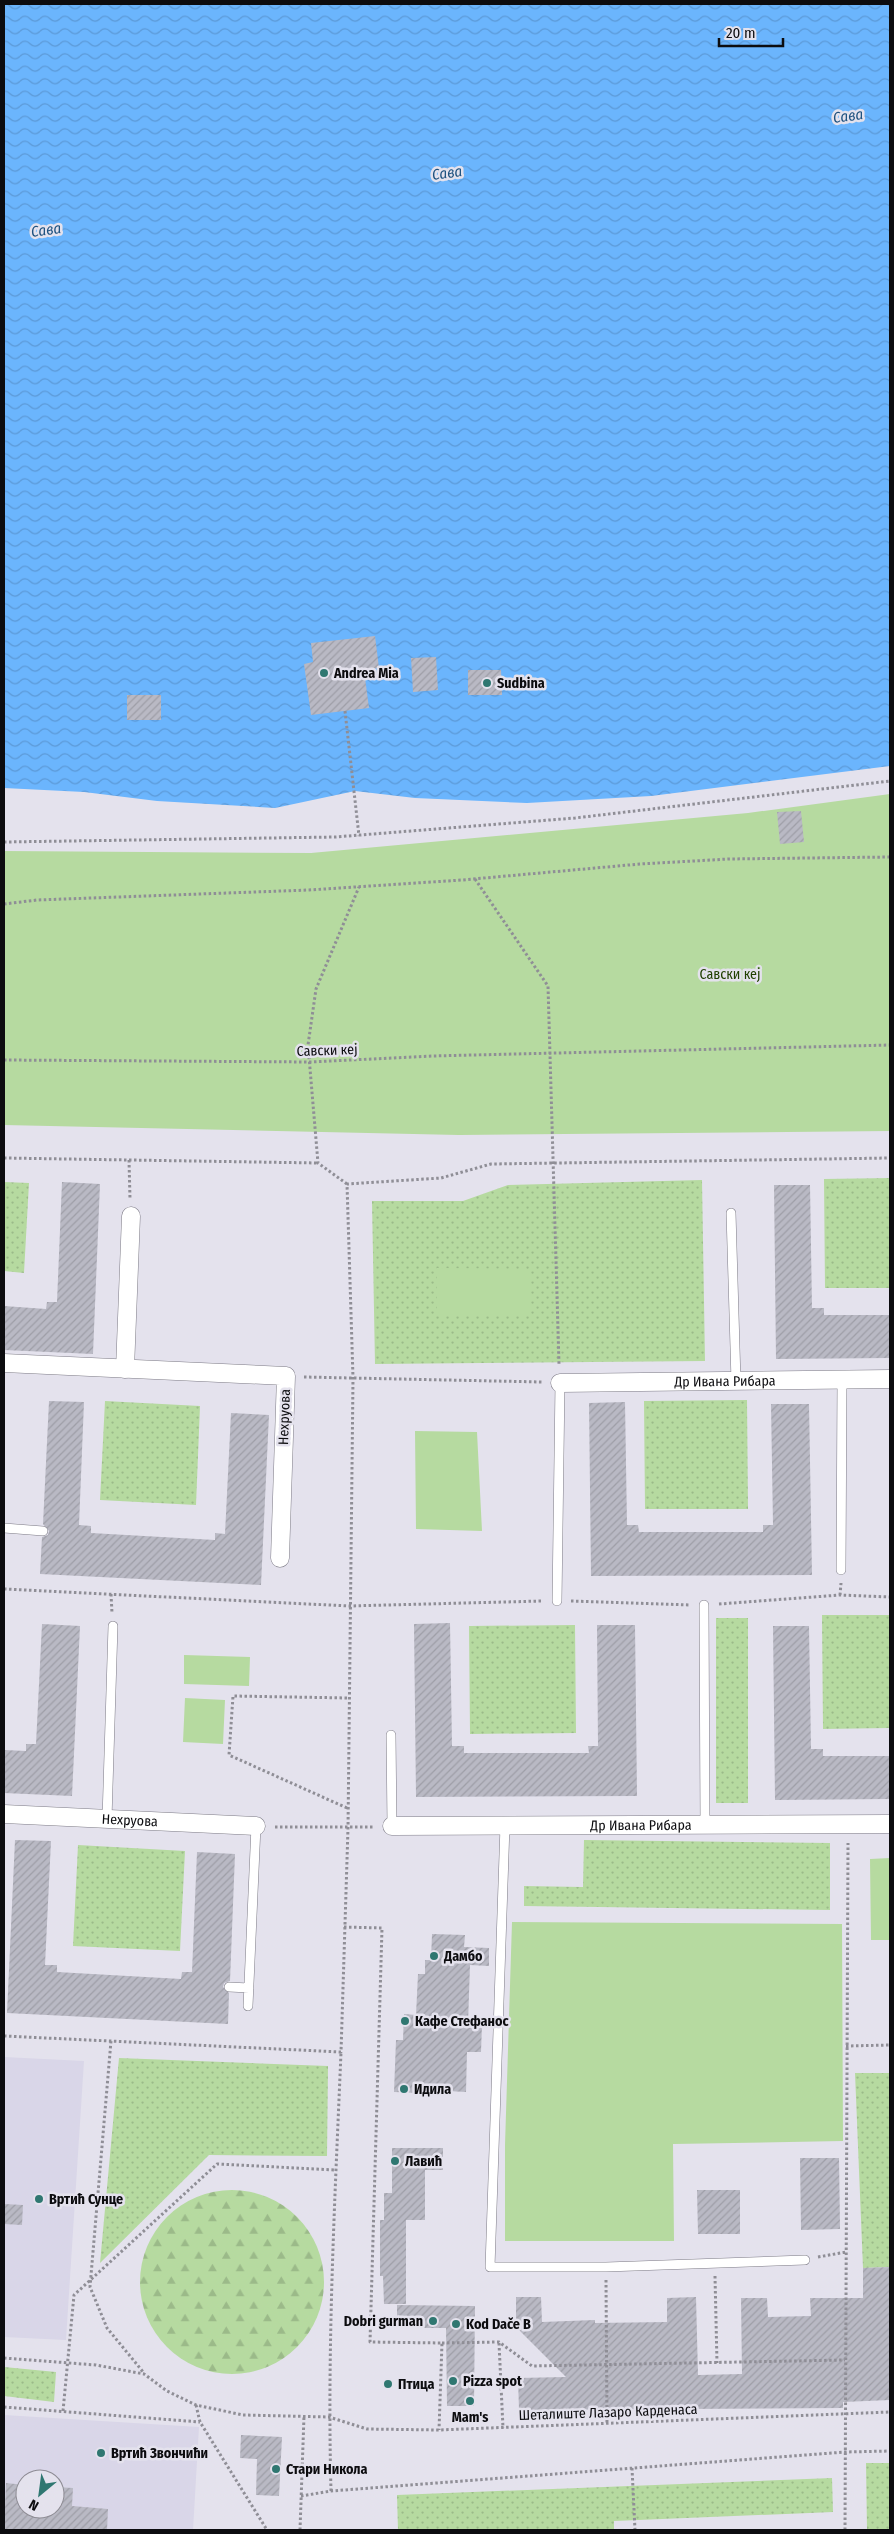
<svg xmlns="http://www.w3.org/2000/svg" width="894" height="2534" viewBox="0 0 894 2534" font-family="'Fira Sans Condensed',sans-serif">
	<style>
		.built { fill: #d9d6e8; fill-rule: evenodd }
		.grass { fill: url(#grass-dots) }
		.forest { fill: url(#forest-firs) }
		.park { fill: #b6daa0 }
		.water { fill: url(#water-waves) }
		.building { fill: url(#building-hatch) }
		.lines { fill: none; stroke-linecap: round; stroke-linejoin: round }
		.lane-casing { stroke: #7d7b86; stroke-width: 10 }
		.street-casing { stroke: #7d7b86; stroke-width: 19 }
		.path { stroke: #8f8e96; stroke-width: 3; stroke-dasharray: 2.5 2.5; stroke-linecap: butt }
		.lane { stroke: #fff; stroke-width: 9 }
		.street { stroke: #fff; stroke-width: 18 }
		.poi-dot { fill: #2f7771; stroke: #e4e2ed; stroke-width: 2 }
		.labels { text-anchor: middle; stroke-width: 5; stroke-linejoin: round; paint-order: stroke }
		.poi-label { font-size: 14px; font-weight: bold; fill: #0c0c0f; stroke: #e4e2ed; text-anchor: start }
		.park-label { font-size: 14px; fill: #204001; stroke: #e4e2ed }
		.street-label { font-size: 14px; fill: #0c0c0f; stroke: #e4e2ed }
		.water-label { font-size: 15px; font-style: italic; fill: #1d517f; stroke: #e4e2ed }
	</style>
	<defs>
		<pattern id="grass-dots" width="8" height="8" patternUnits="userSpaceOnUse" patternTransform="scale(1.25)"><rect width="8" height="8" fill="#b6daa0"/><path d="M2 2h.1M6 6h.1" fill="none" stroke="#9bba89" stroke-width="1.8" stroke-linecap="round"/></pattern>
		<pattern id="forest-firs" width="22" height="20" patternUnits="userSpaceOnUse" patternTransform="scale(1.25)"><rect width="22" height="20" fill="#b6daa0"/><path d="M5 1l3.5 6h-7zM16 11l3.5 6h-7z" fill="#9bba89"/></pattern>
		<pattern id="water-waves" width="16" height="10" patternUnits="userSpaceOnUse" patternTransform="scale(1.25)"><rect width="16" height="10" fill="#6bb5fd"/><path d="M0 5q4-4 8 0t8 0" fill="none" stroke="#5c9ad8"/></pattern>
		<pattern id="building-hatch" width="6" height="6" patternUnits="userSpaceOnUse" patternTransform="scale(1.25)"><rect width="6" height="6" fill="#b9b9c4"/><path d="M-1 1l2-2M0 6l6-6M5 7l2-2" fill="none" stroke="#9e9ea7"/></pattern>
	</defs>
	<rect width="100%" height="100%" fill="#e4e2ed"/>
	<path class="built" d="M4,2057L84,2061L66,2340L4,2337Z
		M4,2415L199,2427L193,2530H4ZM25,2479H55V2509H25Z"/>
	<path class="grass" d="M890,1178V1288H825L824,1179Z
		M702,1180L705,1361L375,1364L372,1201H463L508,1185Z
		M4,1182L29,1183L24,1273L4,1271Z
		M747,1400L748,1509H645L644,1401Z
		M105,1401L200,1406L196,1505L100,1500Z
		M822,1615H890V1728L823,1729Z
		M716,1618H748V1803H716Z
		M575,1625L576,1733L470,1734L469,1626Z
		M584,1840L830,1843V1910L524,1906V1886L583,1887Z
		M78,1845L185,1851L180,1951L73,1946Z
		M119,2058L328,2066L327,2156L209,2155L100,2263Z
		M855,2073H890V2267L863,2268Z
		M4,2367L56,2372L54,2402L4,2396Z
		M866,2463H890V2530H867Z
		M832,2478L833,2512L614,2521V2530H398L397,2495Z"/>
	<path class="forest" d="M140 2282a92 92 0 1 1 184 0a92 92 0 1 1-184 0Z"/>
	<path class="park" d="M890,794V1131L459,1135L4,1125V851L311,853L748,813Z
		M437,1268L530,1269V1315H437Z
		M415,1431L477,1432L482,1531L416,1529Z
		M184,1655L250,1657L249,1686L184,1684Z
		M185,1698L225,1700L223,1744L183,1742Z
		M890,1858V1940H871L870,1859Z
		M512,1922L842,1924L843,2141L673,2144L674,2241H505V2145Z"/>
	<path class="water" d="M4,4H890V766L651,796L527,803L415,798L355,791L275,808L157,801L84,792L4,788Z"/>
	<path class="building" d="M375,636L379,668L364,670L369,708L311,715L304,664L313,662L311,643Z
		M436,657L438,690L413,692L411,658Z
		M468,670H501L502,695H468Z
		M127,695H161V720H127Z
		M801,811L804,842L780,844L777,812Z
		M62,1182L100,1184L93,1354L4,1350V1306L46,1309L47,1302H57Z
		M774,1185H810L812,1308H824V1315H890V1358L776,1359Z
		M49,1401L84,1402L79,1525L91,1526V1533L215,1540V1533L225,1534L231,1413L269,1415L261,1585L40,1574L42,1537L48,1535L49,1531L43,1524Z
		M625,1402L627,1525H638L639,1532H763V1525H773L771,1404H809L812,1575L591,1576L589,1403Z
		M450,1623L452,1746H464V1753H589L588,1746H598L597,1625H635L637,1796L416,1797L414,1624Z
		M42,1624L80,1626L72,1796L4,1793V1750L26,1751V1744H36Z
		M773,1626H809L811,1749H823V1756H890V1799L775,1800Z
		M15,1840L51,1841L45,1965H57V1972L181,1979L182,1972H192L197,1852L235,1854L230,1981L224,1983L223,1987L229,1993L228,2024L7,2013Z
		M432,1934L465,1935L464,1947L489,1948V1966L470,1965L468,2024L482,2025L481,2052H467L466,2092L447,2091L446,2094L394,2092L396,2040H403L404,2014L416,2015L418,1974H425V1960H431Z
		M392,2148H443V2170H425V2220H406V2304H384L383,2276H380V2220H384V2193H392Z
		M800,2158H839L840,2229L801,2230Z
		M697,2190H740V2234H698Z
		M4,2204L23,2205L22,2225L4,2224Z
		M890,2267V2400L843,2402V2408L519,2410L518,2378L566,2377L516,2327V2297H541L542,2322L595,2320V2323L667,2322V2298L696,2297L698,2375L742,2374L741,2298H767L768,2317L811,2316L810,2298H863V2268Z
		M397,2305L475,2306L474,2406H447L446,2328H397Z
		M241,2435L282,2437L279,2496L256,2495L257,2459L240,2458Z
		M6,2483L25,2485V2509H55V2487L73,2488L72,2506L108,2509L107,2530H4Z"/>
	<g class="lines">
		<g class="lane-casing">
			<path id="lane" d="M731,1213L736,1381
				M4,1528L43,1531
				M841,1570L842,1380
				M557,1601L560,1383
				M704,1605L705,1825
				M391,1735L392,1826
				M107,1819L113,1626
				M505,1825L490,2267H606L805,2260
				M229,1987L249,1988
				M248,2006L256,1826"/>
		</g>
		<g class="street-casing">
			<g id="street">
				<path d="M4,1363L286,1376L280,1558"/>
				<path d="M125,1369L131,1216"/>
				<path id="s1" d="M560,1383L890,1379"/>
				<path id="s2" d="M4,1814L256,1826"/>
				<path id="s3" d="M392,1826L890,1824"/>
			</g>
		</g>
		<path class="path" d="M345,711L359,836
			M4,842L335,837L575,818L890,781
			M475,879L548,986L559,1364
			M4,904L37,900L309,890L462,880L640,864L729,859L890,857
			M4,1060L311,1062L432,1056L890,1045
			M4,1158L318,1163
			M129,1160L130,1199
			M347,1184L318,1163L308,1045L316,989L359,887
			M304,1377L542,1382
			M4,1589L349,1606L543,1601
			M111,1594L112,1613
			M840,1595L841,1583
			M571,1601L690,1605
			M719,1604L840,1595L890,1597
			M347,1808L229,1755L233,1696L349,1698
			M275,1827H373
			M344,1927L382,1928L370,2342L442,2343L439,2430
			M4,2036L341,2052L348,1828L353,1378L347,1184L441,1178L491,1164L890,1158
			M111,2041L90,2287L107,2328L144,2373
			M846,2046L890,2045
			M818,2257L846,2252
			M715,2276L717,2363
			M606,2280L607,2424
			M442,2343L499,2342L532,2366L845,2360
			M499,2343L503,2428
			M4,2358L96,2365L144,2374L167,2391L196,2405L243,2415L329,2417L367,2429L439,2430L890,2412
			M196,2405L200,2422L267,2530
			M4,2407L200,2422
			M63,2411L74,2295L217,2164L336,2170
			M632,2468L635,2530
			M331,2491C327,2344 335,2198 341,2052
			M301,2496L331,2491L845,2452L890,2451
			M300,2530L304,2416
			M845,2530L848,1843"/>
		<use href="#lane" class="lane"/>
		<use href="#street" class="street"/>
	</g>
	<g class="poi-dot">
		<circle cx="324" cy="673" r="5"/>
		<circle cx="487" cy="683" r="5"/>
		<circle cx="434" cy="1956" r="5"/>
		<circle cx="405" cy="2021" r="5"/>
		<circle cx="404" cy="2089" r="5"/>
		<circle cx="395" cy="2161" r="5"/>
		<circle cx="39" cy="2199" r="5"/>
		<circle cx="433" cy="2321" r="5"/>
		<circle cx="456" cy="2324" r="5"/>
		<circle cx="453" cy="2381" r="5"/>
		<circle cx="388" cy="2384" r="5"/>
		<circle cx="470" cy="2401" r="5"/>
		<circle cx="101" cy="2453" r="5"/>
		<circle cx="276" cy="2469" r="5"/>
	</g>
	<g class="labels">
		<g class="poi-label">
			<text x="334" y="678">Andrea Mia</text>
			<text x="497" y="688">Sudbina</text>
			<text x="444" y="1961">Дамбо</text>
			<text x="415" y="2026">Кафе Стефанос</text>
			<text x="414" y="2094">Идила</text>
			<text x="405" y="2166">Лавић</text>
			<text x="49" y="2204">Вртић Сунце</text>
			<text x="423" y="2326" text-anchor="end">Dobri gurman</text>
			<text x="466" y="2329">Kod Dače B</text>
			<text x="463" y="2386">Pizza spot</text>
			<text x="398" y="2389">Птица</text>
			<text x="470" y="2422" text-anchor="middle">Mam's</text>
			<text x="111" y="2458">Вртић Звончићи</text>
			<text x="286" y="2474">Стари Никола</text>
		</g>
		<g class="park-label">
			<text x="730" y="979">Савски кеј</text>
		</g>
		<g class="street-label">
			<text transform="translate(327 1050) rotate(-2)" y="5">Савски кеј</text>
			<text dy="5" stroke="none"><textPath href="#s1" startOffset="165">Др Ивана Рибара</textPath></text>
			<text transform="translate(284 1417) rotate(-88)" y="5">Нехруова</text>
			<text dy="5" stroke="none"><textPath href="#s2" startOffset="126">Нехруова</textPath></text>
			<text dy="5" stroke="none"><textPath href="#s3" startOffset="249">Др Ивана Рибара</textPath></text>
			<text transform="translate(608 2412) rotate(-2)" y="5">Шеталиште Лазаро Карденаса</text>
		</g>
		<g class="water-label">
			<text transform="translate(848 116) rotate(-8)" y="5">Сава</text>
			<text transform="translate(447 173) rotate(-8)" y="5">Сава</text>
			<text transform="translate(46 230) rotate(-8)" y="5">Сава</text>
		</g>
	</g>
	<rect width="894" height="2534" fill="none" stroke="#0c0c0f" stroke-width="10"/>
	<g transform="translate(40 2494) rotate(209)"><circle r="24" fill="#e4e2ed" stroke="#8e8c94"/>
	<path d="M0-4L9 19L0 12L-9 19Z" fill="#2f7771"/>
	<text y="-8" font-size="14" font-weight="bold" text-anchor="middle" fill="#0c0c0f">N</text>
	</g>
	<path d="M719 38v8h64v-8" fill="none" stroke="#0c0c0f" stroke-width="2.5"/>
	<text x="726" y="38" font-size="15" fill="#0c0c0f" stroke="#e4e2ed" stroke-width="4" paint-order="stroke">20 m</text>
</svg>
